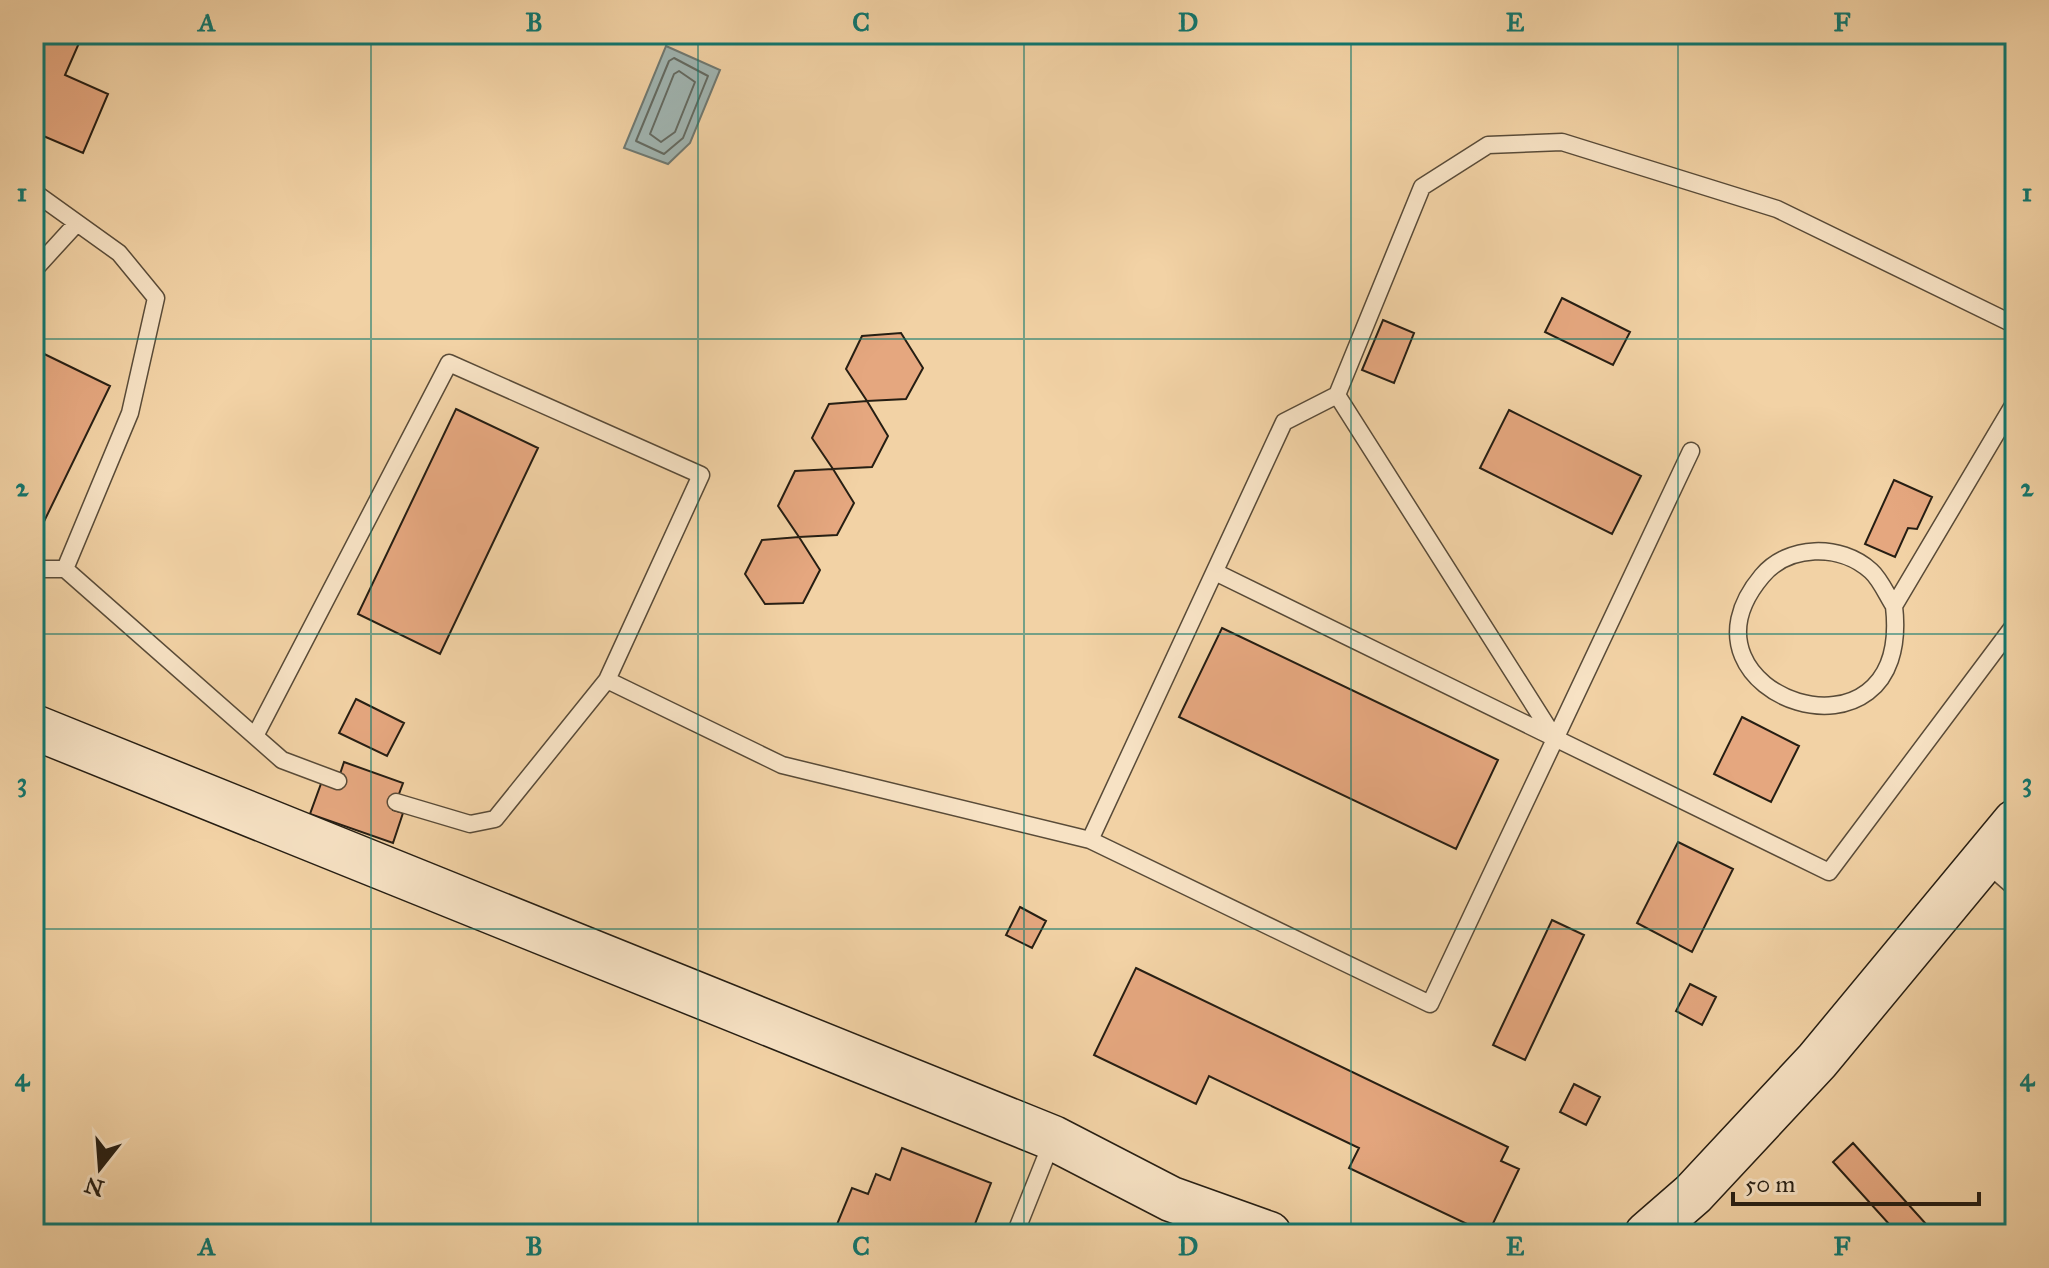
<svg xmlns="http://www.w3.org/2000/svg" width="2049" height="1268" viewBox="0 0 2049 1268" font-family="'IM FELL Great Primer',serif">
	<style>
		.water { fill: #a0b5b2; stroke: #6f7972; stroke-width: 2 }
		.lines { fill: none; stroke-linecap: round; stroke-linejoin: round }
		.shore { stroke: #636a62; stroke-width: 2 }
		.building { fill: #e5a77f; stroke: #261e13; stroke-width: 2 }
		.lane-casing { stroke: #594b38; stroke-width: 19 }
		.secondary-casing { stroke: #261e13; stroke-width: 47 }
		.lane { stroke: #f7e2c4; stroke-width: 16 }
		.secondary { stroke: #f7e2c4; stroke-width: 44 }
		.grid { fill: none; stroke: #0f766e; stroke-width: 2; stroke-opacity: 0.55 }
		.neatline { fill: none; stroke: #0f766e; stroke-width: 3 }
		.grid-label { font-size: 26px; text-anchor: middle; font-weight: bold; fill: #0f766e }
	</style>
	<rect width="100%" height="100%" fill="#f2d2a5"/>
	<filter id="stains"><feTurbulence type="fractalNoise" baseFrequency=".0025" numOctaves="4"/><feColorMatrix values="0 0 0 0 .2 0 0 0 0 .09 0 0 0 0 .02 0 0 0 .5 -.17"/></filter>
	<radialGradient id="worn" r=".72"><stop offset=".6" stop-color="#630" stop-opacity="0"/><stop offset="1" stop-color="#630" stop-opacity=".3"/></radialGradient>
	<path class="water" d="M666,46L720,70L690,143L668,164L624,148Z"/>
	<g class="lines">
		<path class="shore" d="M674,58L708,76L683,138L664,154L636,141L669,61Z
			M679,71L695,82L675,132L661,142L650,134L674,74Z"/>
	</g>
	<path class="building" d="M34,34H83L65,75L108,94L83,153L34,132Z
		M1562,298L1630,332L1613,365L1545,332Z
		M1383,320L1414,333L1394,383L1362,370Z
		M901,333L923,368L906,399L867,401L846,369L862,336Z
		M34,349L110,386L34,542Z
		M867,401L888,436L872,467L833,469L812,438L829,404Z
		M456,409L538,448L440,654L358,614Z
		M1509,410L1641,476L1612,534L1480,468Z
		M833,469L854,503L837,535L799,537L778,506L795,471Z
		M1894,480L1932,497L1917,529L1908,528L1895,557L1865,544Z
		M799,537L820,570L803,603L765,604L745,574L762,540Z
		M1222,628L1498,760L1456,849L1179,717Z
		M356,699L404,723L387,756L339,733Z
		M1742,717L1799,746L1771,802L1714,774Z
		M344,762L403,783L393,810L403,813L393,843L310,814L322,781L336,786Z
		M1678,842L1733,869L1692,952L1637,923Z
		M1020,907L1046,921L1032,948L1006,935Z
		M1552,920L1584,935L1525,1060L1493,1045Z
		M1136,968L1508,1147L1501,1161L1519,1169L1488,1234L1349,1168L1359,1148L1209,1076L1196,1104L1094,1055Z
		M1690,984L1716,997L1702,1025L1676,1011Z
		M1574,1084L1600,1097L1586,1125L1560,1112Z
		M1853,1143L1935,1234H1898L1833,1162Z
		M902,1148L991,1183L971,1234H833L852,1188L868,1194L876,1174L890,1180Z"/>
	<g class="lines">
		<g class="lane-casing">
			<path id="lane" d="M34,192L119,253L156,298L130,413L65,569
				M34,270L77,223
				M1337,395L1554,737
				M34,569H65L282,760L338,781
				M1215,572L1829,872L2015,624
				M1894,606C1887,595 1880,579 1871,571C1840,543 1788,545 1762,576C1661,696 1914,781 1894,606L2015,402
				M255,736L449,363L701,475L607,680
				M396,802L470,824L495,819L607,680L782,765L1090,840L1430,1004L1691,451
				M1090,840L1284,422L1337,395L1422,187L1488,145L1562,142L1777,209L2015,325
				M1984,861L2015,888
				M1015,1234L1053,1139"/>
		</g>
		<g class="secondary-casing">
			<path id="secondary" d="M34,727L1053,1138L1171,1199L1269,1234
				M1647,1234L1693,1194L1817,1061L2015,822"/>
		</g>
		<use href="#lane" class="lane"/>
		<use href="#secondary" class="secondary"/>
	</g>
	<path class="grid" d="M371,34V1234M698,34V1234M1024,34V1234M1351,34V1234M1678,34V1234M34,339H2015M34,634H2015M34,929H2015"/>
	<rect width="2049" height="1268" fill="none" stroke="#f2d2a5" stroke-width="88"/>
	<g transform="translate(100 1168) rotate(197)" stroke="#f7e2c4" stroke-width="6" paint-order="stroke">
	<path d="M0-6L14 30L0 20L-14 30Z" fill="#261e13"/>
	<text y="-12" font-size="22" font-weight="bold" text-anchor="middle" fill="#261e13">N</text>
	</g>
	<path d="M1733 1192v12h246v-12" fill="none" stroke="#261e13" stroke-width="4"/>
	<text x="1745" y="1192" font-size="24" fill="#261e13" stroke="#f7e2c4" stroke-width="6" paint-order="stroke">50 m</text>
	<rect x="44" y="44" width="1961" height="1180" class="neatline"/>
	<g class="grid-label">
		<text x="207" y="31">A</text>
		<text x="534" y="31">B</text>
		<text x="861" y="31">C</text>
		<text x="1188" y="31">D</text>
		<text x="1515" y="31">E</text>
		<text x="1842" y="31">F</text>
		<text x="22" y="201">1</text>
		<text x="2027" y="201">1</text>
		<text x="22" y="496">2</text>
		<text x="2027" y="496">2</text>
		<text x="22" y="791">3</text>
		<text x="2027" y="791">3</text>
		<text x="22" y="1086">4</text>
		<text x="2027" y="1086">4</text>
		<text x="207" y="1255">A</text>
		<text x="534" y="1255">B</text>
		<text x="861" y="1255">C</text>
		<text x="1188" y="1255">D</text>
		<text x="1515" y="1255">E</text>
		<text x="1842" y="1255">F</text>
	</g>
	<rect width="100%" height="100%" filter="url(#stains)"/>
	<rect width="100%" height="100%" fill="url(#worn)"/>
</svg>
